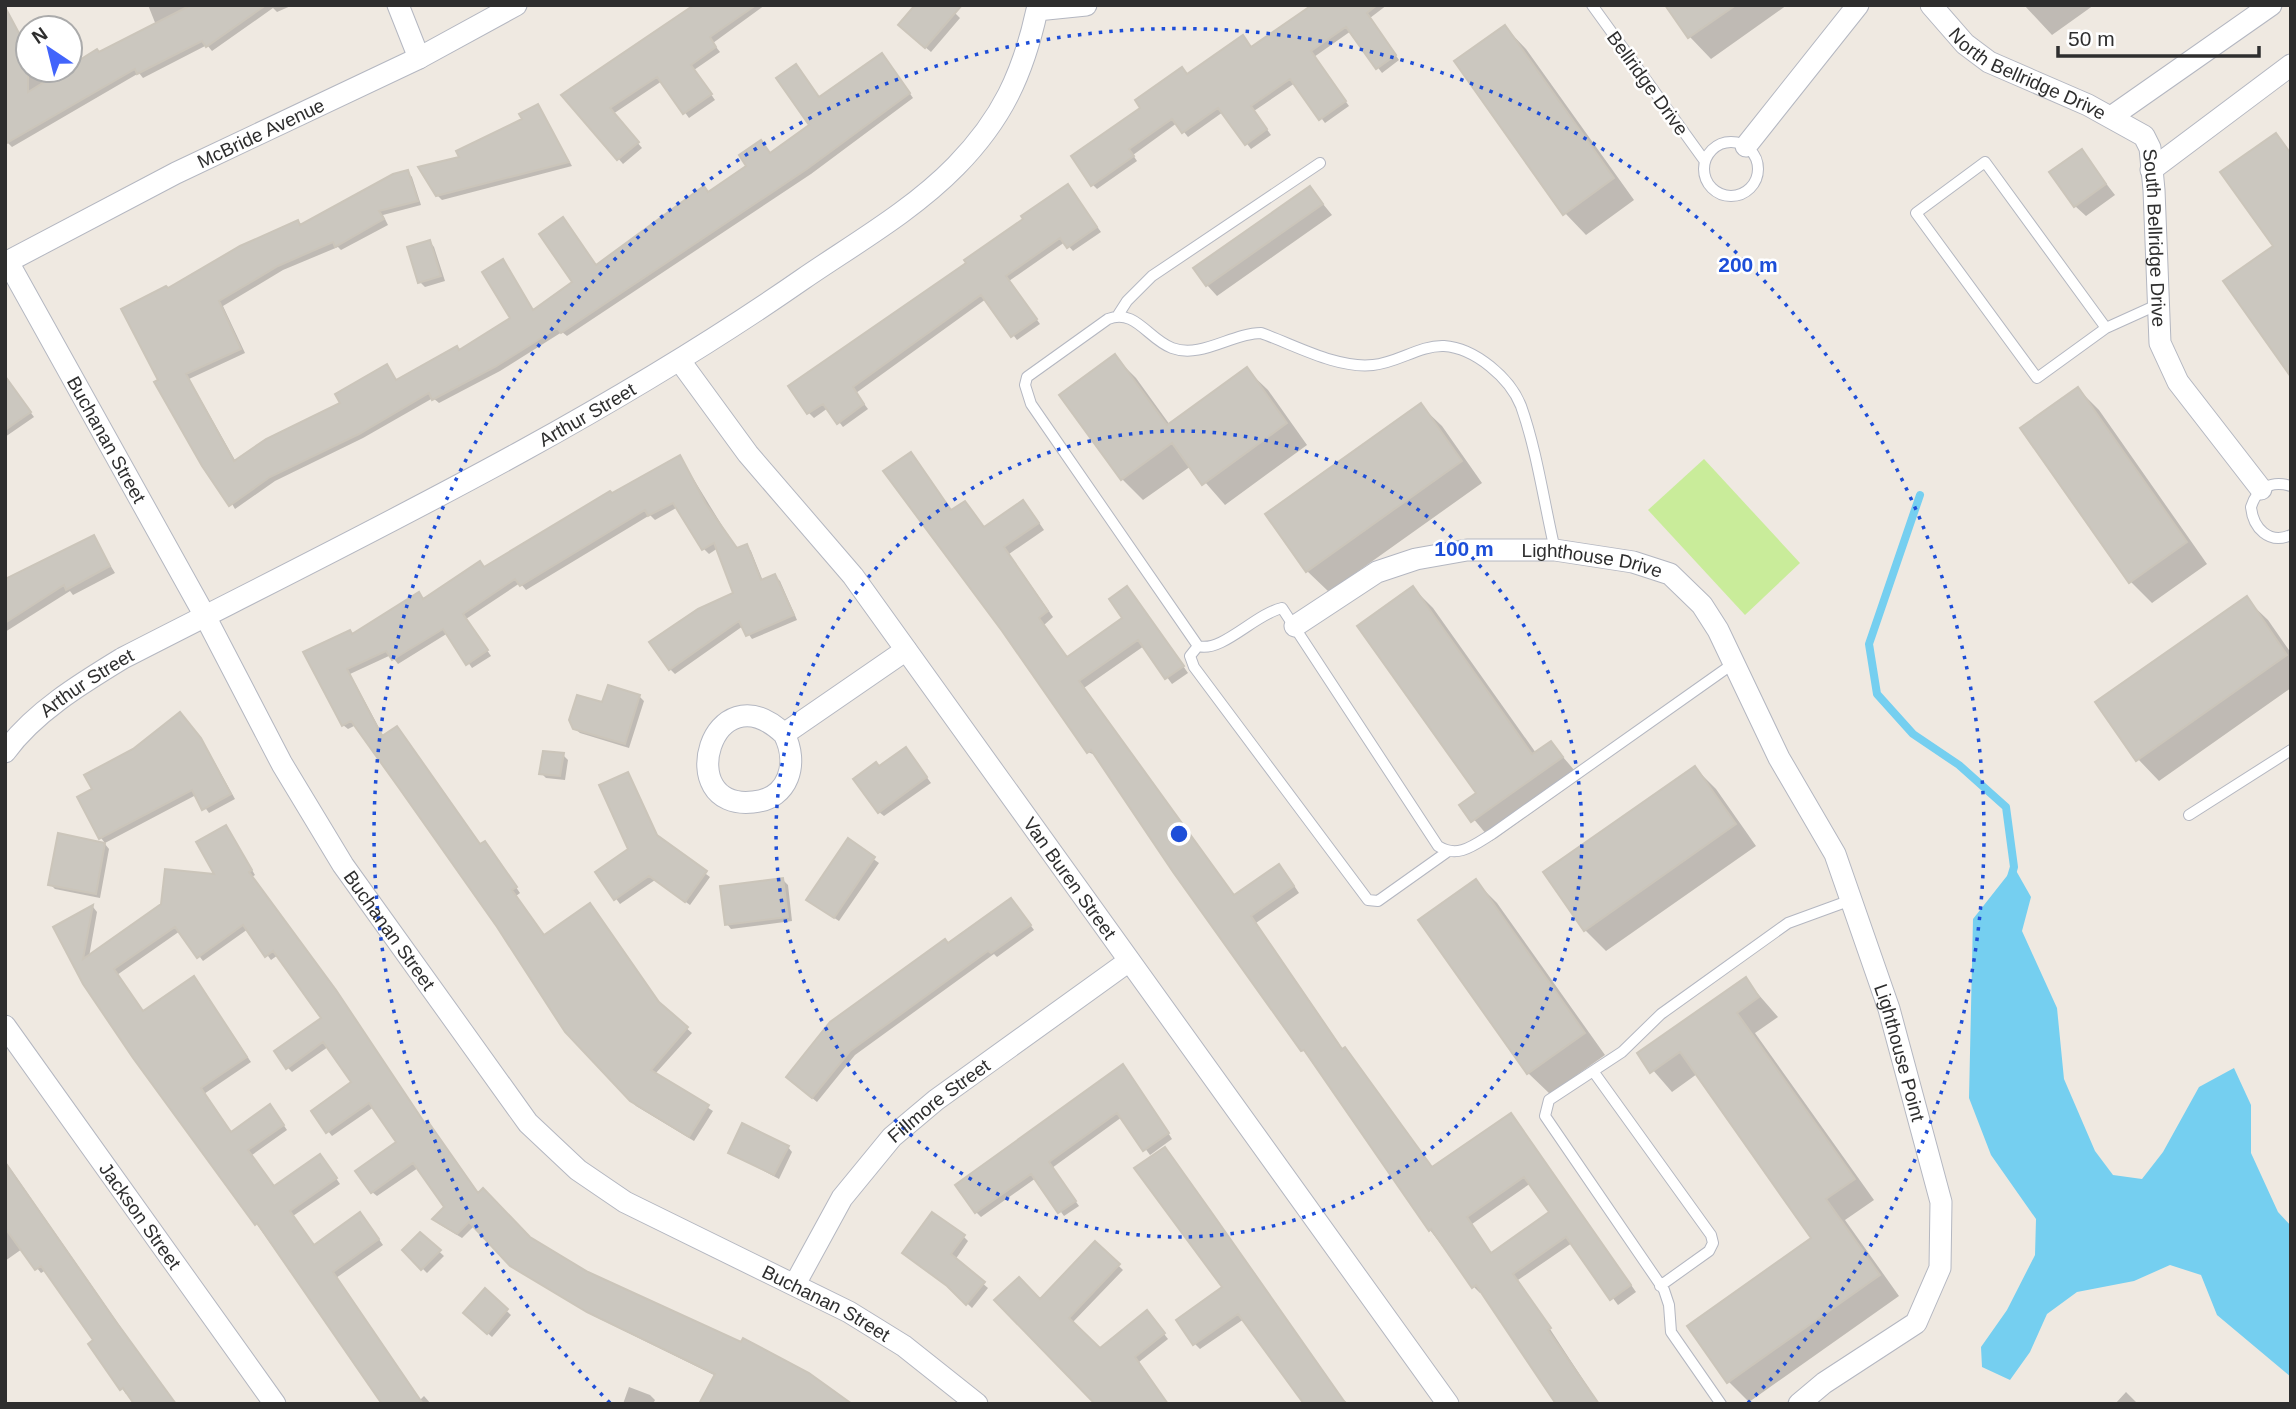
<svg xmlns="http://www.w3.org/2000/svg" width="2296" height="1409" viewBox="0 0 2296 1409" font-family="Arial,sans-serif">
	<style>
		.pitch { fill: #c9ec9a }
		.water { fill: #75cff0 }
		.shadow { fill: #0003; fill-rule: evenodd }
		.lines { fill: none; stroke-linecap: round; stroke-linejoin: round }
		.stream { stroke: #75cff0; stroke-width: 8 }
		.building { fill: #cbc7bf; stroke: #cbc5ba; stroke-width: 2; fill-rule: evenodd }
		.lane-casing { stroke: #b4b7c1; stroke-width: 12 }
		.street-casing { stroke: #b4b7c1; stroke-width: 23 }
		.lane { stroke: #fff; stroke-width: 10 }
		.street { stroke: #fff; stroke-width: 21 }
		.ring { fill: none; stroke: #1d4ed8; stroke-width: 3.5; stroke-dasharray: 3.5 7 }
		.labels { text-anchor: middle; stroke-width: 5; stroke-linejoin: round; paint-order: stroke }
		.street-label { font-size: 19px; fill: #2e2e2e; stroke: #fff }
		.centre { fill: #1d4ed8; stroke: #fff; stroke-width: 3.5 }
		.ring-label { font-size: 21px; text-anchor: middle; font-weight: bold; fill: #1d4ed8; stroke: #fff; stroke-width: 5; stroke-linejoin: round; paint-order: stroke }
	</style>
	<rect width="100%" height="100%" fill="#efe9e1"/>
	<path class="pitch" d="M1704,459L1800,563L1745,615L1648,510Z"/>
	<path class="water" d="M2014,867L2031,897L2022,931L2057,1008L2064,1079L2095,1151L2113,1175L2142,1179L2163,1152L2199,1087L2234,1068L2251,1105V1153L2278,1212L2291,1226V1377L2217,1315L2201,1275L2170,1265L2134,1281L2077,1292L2047,1314L2030,1352L2010,1380L1982,1367L1981,1347L2007,1310L2035,1255L2036,1219L1991,1155L1969,1098L1973,919Z"/>
	<path class="shadow" d="M148,5H293L277,12L273,8L212,51L207,45L143,78L139,73L12,147L7,142L18,33L28,48V70H40L46,83L156,25Z
		M697,5H765L713,43L720,52L694,70L715,100L689,118L662,81L613,114L642,148L623,164L564,95Z
		M947,5L960,18L931,52L905,30Z
		M1313,5H1387L1370,18L1399,60L1382,73L1351,31L1314,57L1349,106L1325,123L1295,83L1254,111L1271,135L1251,149L1223,112L1188,137L1177,123L1133,155L1137,161L1097,189L1093,185L1188,75L1252,49Z
		M1667,5H1787L1711,59L1690,37Z
		M2024,5H2094L2052,35Z
		M1505,27L1526,49L1634,200L1586,235L1565,213Z
		M887,60L913,98L811,174L567,336L562,332L500,371L439,403L433,398L363,438L275,481L235,509L160,380L168,290L297,222L302,227L408,172L412,177L421,205L383,215L388,225L341,250L338,247L283,270L223,306L245,353L189,379L236,462L343,403L387,366L397,381L460,351L512,318L507,266L534,311L811,126L820,99Z
		M537,106L572,166L442,200L437,195L461,158L525,120Z
		M2081,151L2115,195L2086,216L2075,206Z
		M1068,186L1101,232L1073,251L1065,242L1009,281L1040,324L1017,340L986,299L856,393L868,409L843,427L828,408L814,418L809,413L790,387L968,263Z
		M1310,188L1332,215L1217,296L1207,285Z
		M430,242L434,247L445,281L425,287L420,282Z
		M1115,357L1136,378L1170,425L1246,369L1268,390L1307,445L1225,505L1191,466L1143,500L1122,479Z
		M5,377L34,417L5,437Z
		M2078,389L2099,410L2207,564L2152,603L2131,582L2022,429Z
		M1420,405L1442,426L1482,483L1329,592L1307,571Z
		M911,454L953,512L985,529L1029,508L1044,530L1009,554L1053,617L1044,625L1068,659L1125,619L1127,588L1133,594L1188,673L1172,684L1144,646L1084,688L1235,897L1279,866L1285,872L1299,893L1256,923L1343,1050L1432,1169L1516,1121L1636,1292L1618,1305L1572,1243L1518,1280L1599,1404H1558L1482,1291L1480,1293L1474,1287L1430,1230L1097,756L1088,752ZM1531,1183L1551,1213L1492,1254L1472,1224Z
		M680,457L737,550L747,546L751,551L763,581L775,576L780,581L797,620L752,639L743,626L675,674L670,669L735,594L718,548L709,554L704,549L678,507L655,520L650,515L526,590L520,583L466,619L491,656L472,668L448,633L398,664L391,655L350,674L384,737L481,846L489,848L520,893L516,896L545,937L662,1007L692,1033L655,1074L713,1111L694,1141L636,1106L566,1031L498,926L356,725L348,729L343,725L306,653L353,636L419,595L425,600Z
		M93,537L115,573L73,595L70,591L5,632V581Z
		M1413,588L1433,608L1536,753L1551,743L1581,778L1492,841L1462,805L1478,794Z
		M2246,599L2268,620L2291,653V688L2159,781L2138,759Z
		M639,696L644,701L629,748L580,733L574,728L603,705Z
		M184,719L205,745L235,799L209,813L196,795L105,843L101,838L94,790L134,750Z
		M910,754L931,783L884,816L879,812L880,768Z
		M563,755L568,760L565,780L546,778L541,773Z
		M1695,768L1716,789L1756,846L1606,951L1585,930Z
		M627,774L660,840L710,877L690,905L655,880L620,904L597,873L630,850Z
		M226,827L255,875L252,877L340,997L427,1127L434,1130L479,1194L529,1239L587,1273L742,1344L716,1376L594,1316L517,1270L475,1225L462,1238L439,1224L435,1219L446,1208L418,1168L377,1196L372,1192L399,1142L374,1107L332,1136L328,1131L354,1083L328,1047L292,1072L287,1067L323,1018L278,955L271,960L248,929L203,961L180,931L117,975L144,1013L198,983L251,1062L204,1094L232,1133L274,1111L287,1130L252,1155L274,1188L324,1161L340,1184L293,1216L314,1247L365,1219L383,1245L336,1278L420,1400L424,1396L431,1404H385L256,1223L55,928L93,907L97,912L89,957L217,876Z
		M848,841L879,863L839,921L813,904Z
		M105,844L109,849L100,898L55,889L50,884Z
		M783,880L788,885L792,921L731,929L727,924Z
		M1476,882L1497,903L1605,1055L1550,1094L1528,1073Z
		M1016,905L1034,930L997,957L994,954L855,1055L817,1102L793,1082L948,945Z
		M1745,979L1778,1017L1755,1033L1874,1200L1845,1220L1899,1296L1749,1402L1729,1382L1689,1326L1814,1238L1697,1074L1672,1092L1639,1054Z
		M1128,1071L1172,1139L1150,1155L1122,1117L1052,1168L1079,1206L1064,1216L1036,1178L981,1217L976,1212Z
		M788,1147L792,1152L779,1179L730,1153Z
		M5,1161L174,1404L126,1394L90,1344L95,1341L46,1270L41,1273L22,1249L5,1261Z
		M420,1234L444,1256L427,1273L404,1250Z
		M964,1237L968,1241L955,1260L988,1288L972,1308L954,1291L909,1258Z
		M1095,1243L1123,1270L1072,1323L1099,1350L1151,1317L1168,1339L1139,1362L1168,1404H1094L1040,1301Z
		M1224,1288L1343,1400L1350,1404H1307L1244,1319L1200,1349L1195,1344Z
		M485,1291L511,1315L492,1337L465,1313Z
		M629,1387L650,1395L655,1400L653,1404H623Z
		M2126,1392L2138,1404H2115Z"/>
	<g class="lines">
		<path class="stream" d="M1920,495L1869,644L1877,694L1913,734L1959,765L2006,807L2014,867L2011,877"/>
	</g>
	<path class="building" d="M191,5H266L206,47L202,41L137,74L135,69L5,144V7L28,50V92L64,70H70V66L97,49L99,52Z
		M694,5H756L710,37L716,47L691,65L712,94L683,114L657,77L610,108L639,142L617,160L561,95Z
		M915,5H962L925,48L898,25Z
		M1312,5H1377L1367,13L1396,55L1376,69L1346,27L1311,51L1346,101L1319,120L1290,79L1251,106L1267,129L1245,145L1218,108L1182,133L1172,119L1129,149L1134,156L1091,186L1071,156L1140,108L1135,100L1182,67L1187,74L1243,35L1251,47Z
		M1665,5H1736L1688,38Z
		M1505,25L1614,178L1563,215L1454,61Z
		M882,53L910,93L807,169L561,333L557,328L495,367L432,400L429,393L359,434L270,477L229,506L202,466L154,382L158,380L121,309L166,286L168,288L240,246L298,220L300,225L393,174L408,170L418,201L379,211L384,219L335,247L333,242L278,266L219,301L241,349L186,374L234,461L266,439L340,403L335,394L387,364L396,380L457,346L459,350L510,318L482,272L503,259L533,310L572,282L539,234L563,217L596,265L704,186L708,192L746,166L739,155L761,140L770,153L809,125L776,78L796,64L819,97Z
		M538,104L569,162L436,196L418,167L459,157L456,151L522,119L519,114Z
		M2276,133L2291,154V377L2223,281L2273,246L2220,172Z
		M2082,149L2106,184L2074,207L2049,172Z
		M1068,184L1097,227L1067,248L1060,238L1006,276L1037,319L1011,337L981,295L853,387L864,404L837,424L823,404L807,414L788,386L966,263L964,260L1023,219L1021,216Z
		M1310,186L1323,204L1206,286L1193,268Z
		M430,240L441,276L418,283L407,247Z
		M1115,354L1167,425L1247,367L1287,423L1202,485L1172,443L1121,480L1059,395Z
		M5,376L31,412L5,430Z
		M2078,387L2187,542L2129,583L2020,428Z
		M1421,403L1462,461L1306,572L1265,514Z
		M911,452L951,510L965,501L984,527L1023,500L1039,523L1004,547L1048,611L1039,618L1067,657L1122,618L1109,599L1127,586L1184,666L1165,679L1138,640L1079,681L1234,895L1279,864L1294,886L1251,916L1342,1049L1345,1047L1432,1167L1511,1113L1631,1285L1610,1300L1566,1237L1513,1274L1551,1328L1548,1330L1599,1404H1556L1476,1285L1472,1288L1431,1229L1429,1231L1304,1050L1301,1051L1173,872L1091,750L1087,753L1002,631L883,471ZM1524,1177L1549,1212L1491,1253L1467,1217Z
		M680,455L706,504L737,548L747,544L761,580L775,574L794,615L746,636L739,621L669,670L649,642L698,609L733,593L714,543L702,550L673,503L648,516L645,510L520,586L515,579L463,614L488,650L466,665L443,629L392,660L386,651L347,669L382,736L397,726L480,844L485,841L517,887L512,890L544,935L590,903L659,1002L688,1027L651,1070L709,1105L689,1137L630,1101L565,1032L497,927L399,788L351,721L342,726L303,652L350,630L352,634L419,592L423,599L480,561L484,567L610,491L612,493Z
		M94,535L110,566L66,590L64,585L5,623V579Z
		M1413,586L1532,754L1551,741L1563,757L1471,822L1459,805L1476,793L1357,626Z
		M2247,596L2287,655L2136,761L2095,702Z
		M608,685L640,695L625,744L573,729L569,720L577,695L602,702Z
		M180,712L201,738L231,794L202,810L192,790L99,839L77,797L92,789L84,775L133,749Z
		M906,747L927,777L878,813L853,779L876,762L879,766Z
		M543,751L564,753L560,776L539,774Z
		M1695,766L1736,824L1584,931L1543,872Z
		M628,772L657,835L707,871L685,902L649,876L614,900L595,872L628,849L599,785Z
		M226,825L252,870L249,872L336,990L426,1125L429,1123L478,1193L483,1188L530,1237L588,1272L741,1342L743,1338L809,1373L852,1404H699L715,1374L587,1312L510,1266L469,1222L457,1234L432,1219L444,1207L413,1163L371,1193L355,1171L396,1142L369,1103L326,1133L311,1111L351,1082L323,1042L286,1069L274,1051L321,1018L273,951L265,957L243,925L197,958L175,927L114,969L143,1011L194,976L247,1057L201,1088L231,1132L270,1104L284,1125L248,1150L274,1186L320,1154L337,1178L290,1211L314,1245L360,1212L379,1239L333,1272L423,1404H382L257,1223L255,1225L133,1058L83,984L53,927L93,905L83,959L161,904L165,869L214,874L196,842Z
		M58,833L105,843L96,894L48,885Z
		M848,838L875,857L834,918L806,900Z
		M783,878L788,917L725,925L720,886Z
		M1476,879L1585,1033L1527,1074L1418,920Z
		M1011,898L1031,925L991,953L988,951L850,1051L812,1098L786,1077L830,1022L945,939L948,943Z
		M1746,977L1759,997L1737,1013L1855,1179L1826,1199L1880,1275L1727,1383L1687,1326L1811,1238L1680,1052L1650,1073L1637,1053Z
		M1123,1064L1169,1133L1143,1151L1117,1113L1049,1162L1076,1201L1058,1213L1031,1174L975,1213L955,1185Z
		M742,1123L789,1146L774,1175L728,1153Z
		M1165,1147L1212,1213L1346,1404H1304L1238,1314L1193,1345L1176,1320L1222,1287L1134,1168Z
		M5,1162L117,1323L176,1404H134L123,1388L120,1390L88,1344L93,1340L41,1266L35,1270L5,1228Z
		M932,1212L965,1235L951,1254L985,1282L966,1305L947,1286L902,1253Z
		M420,1232L441,1250L421,1270L402,1250Z
		M1095,1241L1120,1264L1069,1318L1100,1348L1147,1310L1165,1333L1135,1357L1168,1404H1095L994,1300L1019,1277L1040,1299Z
		M485,1288L508,1309L487,1334L463,1313Z"/>
	<g class="lines">
		<g class="lane-casing">
			<path id="lane" d="M1592,5L1704,160
				M1704 169a27 27 0 1 1 54 0a27 27 0 1 1-54 0Z
				M1118,315L1127,301L1152,276L1320,163
				M2106,328L1985,162L1916,213L2037,378L2106,328L2159,304
				M2291,486C2271,480 2257,488 2251,507C2253,528 2269,545 2291,535
				M1555,550C1544,503 1537,451 1521,406C1510,378 1475,348 1444,346C1420,345 1397,363 1373,365C1337,369 1295,345 1261,333C1232,333 1201,359 1172,348C1148,339 1135,308 1108,319L1027,377L1025,385L1031,404L1198,646C1222,653 1255,614 1282,608L1438,846C1458,859 1474,845 1492,834L1734,663
				M1198,646L1190,656L1194,667L1368,900L1378,901L1447,852
				M2189,815L2291,750
				M1593,1071L1711,1235L1713,1243L1709,1251L1660,1286
				M1721,1404L1671,1332L1669,1305L1664,1290L1545,1116L1549,1100L1622,1052L1661,1014L1788,923L1851,900"/>
		</g>
		<g class="street-casing">
			<g id="street">
				<path d="M398,5L419,58"/>
				<path id="s1" d="M1931,5L1965,44L1989,62L2088,105L2144,136L2150,148L2154,190L2160,343L2178,382L2261,489"/>
				<path d="M2111,117L2271,5"/>
				<path d="M1746,146L1858,5"/>
				<path d="M2151,170L2291,65"/>
				<path id="s2" d="M8,262L205,616L282,764L343,865L528,1123L578,1170L625,1202L849,1312L904,1346L977,1404"/>
				<path id="s3" d="M5,263L176,173L419,58L516,5"/>
				<path id="s4" d="M680,361L748,454L853,576L1448,1404"/>
				<path id="s5" d="M1295,626L1377,572L1416,559L1467,550H1555L1633,562L1670,574L1702,605L1718,630L1779,758L1835,854L1889,1009L1941,1202L1940,1268L1916,1323L1824,1383L1799,1404"/>
				<path d="M784,734C799,763 789,799 753,802C671,811 712,666 784,734L906,650"/>
				<path id="s6" d="M5,752C34,712 82,683 123,658C353,540 590,427 803,279C854,244 912,211 956,166C1002,119 1023,74 1037,10L1086,5"/>
				<path id="s7" d="M5,1026L275,1404"/>
				<path id="s8" d="M795,1284L842,1198L892,1137L936,1100L1129,961"/>
			</g>
		</g>
		<use href="#lane" class="lane"/>
		<use href="#street" class="street"/>
	</g>
	<g class="ring">
		<circle cx="1179" cy="834" r="403"/>
		<path d="M610 1403A805 805 0 1 1 1748 1403"/>
	</g>
	<g class="labels">
		<g class="street-label">
			<text dy="7" stroke="none"><textPath href="#s1" startOffset="121">North Bellridge Drive</textPath></text>
			<text transform="translate(1648 83) rotate(54)" y="7">Bellridge Drive</text>
			<text dy="7" stroke="none"><textPath href="#s3" startOffset="287">McBride Avenue</textPath></text>
			<text dy="7" stroke="none"><textPath href="#s1" startOffset="357">South Bellridge Drive</textPath></text>
			<text dy="7" stroke="none"><textPath href="#s6" startOffset="676">Arthur Street</textPath></text>
			<text dy="7" stroke="none"><textPath href="#s2" startOffset="203">Buchanan Street</textPath></text>
			<text dy="7" stroke="none"><textPath href="#s5" startOffset="317">Lighthouse Drive</textPath></text>
			<text dy="7" stroke="none"><textPath href="#s6" startOffset="108">Arthur Street</textPath></text>
			<text dy="7" stroke="none"><textPath href="#s4" startOffset="648">Van Buren Street</textPath></text>
			<text dy="7" stroke="none"><textPath href="#s2" startOffset="770">Buchanan Street</textPath></text>
			<text dy="7" stroke="none"><textPath href="#s5" startOffset="933">Lighthouse Point</textPath></text>
			<text dy="7" stroke="none"><textPath href="#s8" startOffset="236">Fillmore Street</textPath></text>
			<text dy="7" stroke="none"><textPath href="#s7" startOffset="233">Jackson Street</textPath></text>
			<text dy="7" stroke="none"><textPath href="#s2" startOffset="1358">Buchanan Street</textPath></text>
		</g>
	</g>
	<circle cx="1179" cy="834" r="10" class="centre"/>
	<g class="ring-label">
		<text x="1748" y="272">200 m</text>
		<text x="1464" y="556">100 m</text>
	</g>
	<rect width="2296" height="1409" fill="none" stroke="#2e2e2e" stroke-width="14"/>
	<g transform="translate(49 49) rotate(325)"><circle r="33" fill="#ffffff" stroke="#ababab" stroke-width="2"/>
	<path d="M0-5L12 26L0 18L-12 26Z" fill="#4264fb"/>
	<text y="-10" font-size="19" font-weight="bold" text-anchor="middle" fill="#2e2e2e">N</text>
	</g>
	<path d="M2058 46v10h201v-10" fill="none" stroke="#2e2e2e" stroke-width="3.5"/>
	<text x="2068" y="46" font-size="21" fill="#2e2e2e" stroke="#ffffff" stroke-width="5" paint-order="stroke">50 m</text>
</svg>
